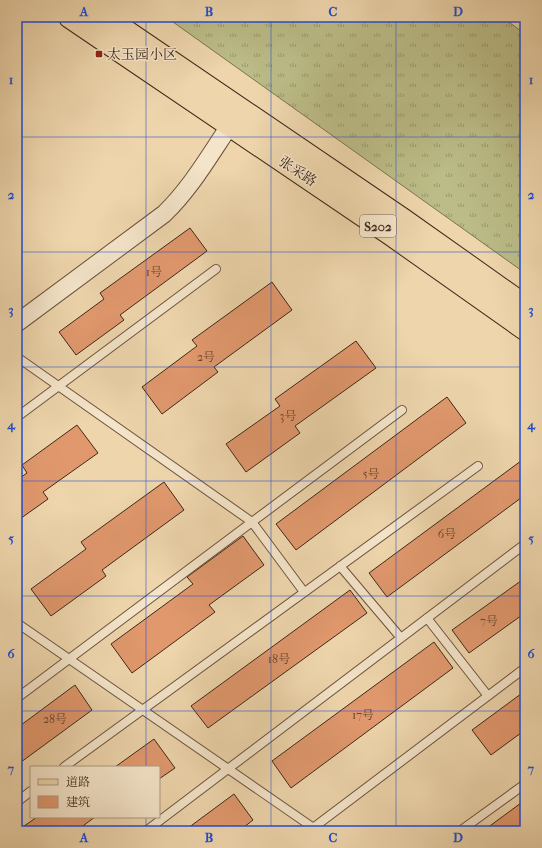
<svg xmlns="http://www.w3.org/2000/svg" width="542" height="848" viewBox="0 0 542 848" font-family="'IM FELL French Canon','Noto Serif SC',serif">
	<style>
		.grass { fill: url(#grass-tufts); stroke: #7d7250 }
		.building { fill: #e1986d; stroke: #3f2819 }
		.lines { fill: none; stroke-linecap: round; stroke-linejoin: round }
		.lane-casing { stroke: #6b533e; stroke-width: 10 }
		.street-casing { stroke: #6b533e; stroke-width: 19 }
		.primary-casing { stroke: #3f2819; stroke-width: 24 }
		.lane { stroke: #f4e4c9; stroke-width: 8 }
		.street { stroke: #f4e4c9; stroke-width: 17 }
		.primary { stroke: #eed5ac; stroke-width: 22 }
		.grid { fill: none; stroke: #1d4ed8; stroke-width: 1; stroke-opacity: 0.55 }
		.poi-dot { fill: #8f2418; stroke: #f4e4c9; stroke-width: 1.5 }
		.labels { text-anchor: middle; stroke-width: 3; stroke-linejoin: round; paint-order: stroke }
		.number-label { font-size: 12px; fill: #68442e }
		.shield { fill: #f4e4c9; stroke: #75604e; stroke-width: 1 }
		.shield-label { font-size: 13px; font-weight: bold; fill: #3f2819 }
		.poi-label { font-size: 14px; fill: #3f2819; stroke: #f4e4c9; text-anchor: start }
		.street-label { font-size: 14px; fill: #3f2819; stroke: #f4e4c9 }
		.neatline { fill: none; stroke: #1d4ed8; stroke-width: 1.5 }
		.grid-label { font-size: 13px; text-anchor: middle; font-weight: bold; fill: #1d4ed8 }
	</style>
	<defs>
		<pattern id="grass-tufts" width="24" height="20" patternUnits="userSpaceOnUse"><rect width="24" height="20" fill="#bbbc87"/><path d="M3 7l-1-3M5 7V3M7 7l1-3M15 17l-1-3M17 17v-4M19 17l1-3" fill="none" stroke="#99996e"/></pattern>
	</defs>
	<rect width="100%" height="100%" fill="#eed5ac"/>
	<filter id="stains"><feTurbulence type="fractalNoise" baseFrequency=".005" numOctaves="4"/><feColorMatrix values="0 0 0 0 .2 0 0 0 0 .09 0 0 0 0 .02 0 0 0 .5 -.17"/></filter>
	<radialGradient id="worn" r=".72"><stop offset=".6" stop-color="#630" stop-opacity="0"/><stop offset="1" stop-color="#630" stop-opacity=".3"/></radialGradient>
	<path class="grass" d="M166,17H502L525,34V273Z"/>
	<path class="building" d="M190,228L207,251L120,315L124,320L76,355L59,332L104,299L100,293Z
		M272,282L292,310L214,367L218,372L162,414L142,387L197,346L192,340Z
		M356,341L376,368L295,426L300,433L246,472L226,444L280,406L275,399Z
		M447,397L466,423L296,550L276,524Z
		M77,425L98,453L43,492L48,499L17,521V480L27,473L22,465Z
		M525,458V495L387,597L369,573Z
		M164,482L184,510L102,570L106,576L51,616L31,589L86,549L81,542Z
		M243,536L264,565L209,605L215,612L132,673L111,644L193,584L187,577Z
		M525,578V613L469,653L452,630Z
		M350,590L367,613L208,728L191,706Z
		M434,642L453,668L291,788L272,761Z
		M75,685L92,710L17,765V728Z
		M525,691V730L491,755L472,730Z
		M154,739L175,768L159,779V767H115Z
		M234,794L253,820L239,831H184Z
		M525,800V831H483Z
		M37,817H95L76,831H17Z"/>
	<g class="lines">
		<g class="lane-casing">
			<path id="lane" d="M17,357L252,522L17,698
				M17,417L216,269
				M340,566L401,638
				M304,592L252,522L402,410
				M427,618L488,696
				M17,623L318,831
				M64,767L478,466
				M17,802L31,791
				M146,831L525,544
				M309,831L525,668
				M460,831L525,784"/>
		</g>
		<g class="street-casing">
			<path id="street" d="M17,323L164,214C194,185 213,149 237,115"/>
		</g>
		<g class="primary-casing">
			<path id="primary" d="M70,17L392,235L525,329
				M105,17L402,219L525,306"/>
		</g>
		<use href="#lane" class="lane"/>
		<use href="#street" class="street"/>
		<use href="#primary" class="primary"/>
	</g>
	<path class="grid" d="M146,17V767M271,17V831M396,17V831M17,137H525M17,252H525M17,367H525M17,481H525M17,596H525M17,711H525M146,817V831"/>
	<rect class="poi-dot" x="95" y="50" width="8" height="8" rx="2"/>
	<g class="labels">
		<g class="number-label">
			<text x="154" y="276">1号</text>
			<text x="206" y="361">2号</text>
			<text x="288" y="420">3号</text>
			<text x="371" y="478">5号</text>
			<text x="447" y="538">6号</text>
			<text x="489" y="625">7号</text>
			<text x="279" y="663">18号</text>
			<text x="363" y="719">17号</text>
			<text x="55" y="723">28号</text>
		</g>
		<rect class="shield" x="360" y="215" width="36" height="22" rx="3"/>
		<g class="shield-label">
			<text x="378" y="231">S202</text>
		</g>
		<g class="poi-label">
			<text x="107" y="59">太玉园小区</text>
		</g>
		<g class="street-label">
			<text transform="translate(298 171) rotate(34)" y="5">张采路</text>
		</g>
	</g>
	<rect width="542" height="848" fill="none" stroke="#eed5ac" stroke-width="44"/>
	<rect x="30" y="766" width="130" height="52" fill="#f4e4c9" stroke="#ac9983"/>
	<rect x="38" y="779" width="20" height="6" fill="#eed5ac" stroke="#ac9983"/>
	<text x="66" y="786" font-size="12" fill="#3f2819">道路</text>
	<rect x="38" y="796" width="20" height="12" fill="#e1986d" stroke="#ac9983"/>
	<text x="66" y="806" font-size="12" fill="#3f2819">建筑</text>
	<rect x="22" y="22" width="498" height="804" class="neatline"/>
	<g class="grid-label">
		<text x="84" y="16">A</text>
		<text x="209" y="16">B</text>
		<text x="333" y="16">C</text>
		<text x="458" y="16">D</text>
		<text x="11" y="84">1</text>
		<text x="531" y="84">1</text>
		<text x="11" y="199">2</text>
		<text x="531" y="199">2</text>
		<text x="11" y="314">3</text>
		<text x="531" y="314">3</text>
		<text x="11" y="429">4</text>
		<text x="531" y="429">4</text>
		<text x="11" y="543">5</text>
		<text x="531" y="543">5</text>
		<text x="11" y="658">6</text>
		<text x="531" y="658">6</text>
		<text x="11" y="773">7</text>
		<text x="531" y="773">7</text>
		<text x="84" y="842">A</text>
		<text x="209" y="842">B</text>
		<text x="333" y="842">C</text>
		<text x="458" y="842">D</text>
	</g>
	<rect width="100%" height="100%" filter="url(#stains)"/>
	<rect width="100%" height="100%" fill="url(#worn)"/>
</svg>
